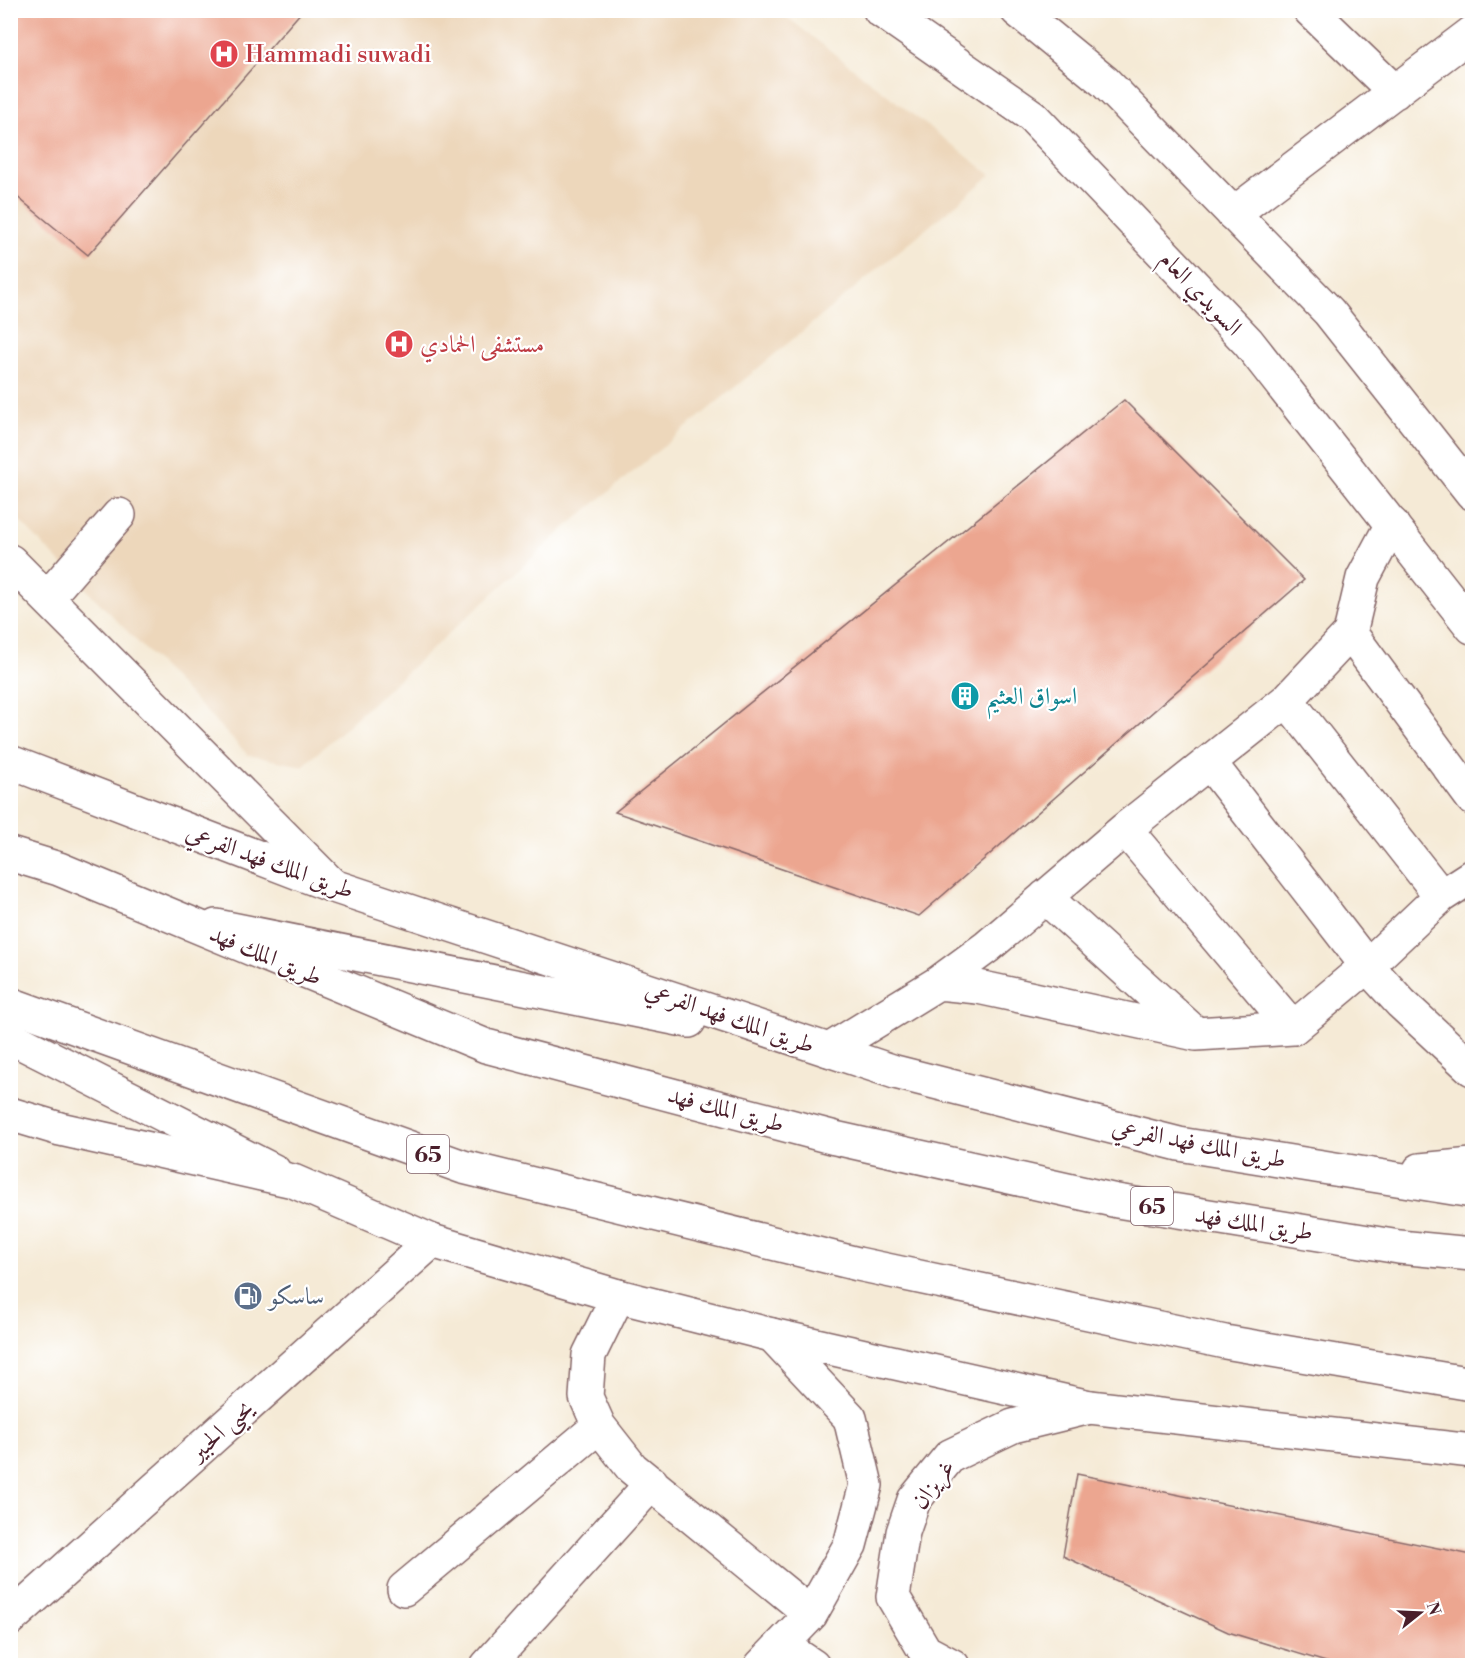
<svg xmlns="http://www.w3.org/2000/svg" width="1483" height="1676" viewBox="0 0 1483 1676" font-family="'Libre Bodoni',Amiri,serif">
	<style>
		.built { fill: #edd7bb }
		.building { fill: #eca690 }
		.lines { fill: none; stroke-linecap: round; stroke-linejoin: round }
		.minor-casing { stroke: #866667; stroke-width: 36 }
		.major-casing { stroke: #866667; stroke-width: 36 }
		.highway-casing { stroke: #866667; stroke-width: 36 }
		.minor { stroke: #fff; stroke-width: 33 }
		.major { stroke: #fff; stroke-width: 33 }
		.highway { stroke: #fff; stroke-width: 33 }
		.labels { text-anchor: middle; stroke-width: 4.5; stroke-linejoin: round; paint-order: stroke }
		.shield { fill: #fff; stroke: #80626b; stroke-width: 1.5 }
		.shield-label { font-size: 22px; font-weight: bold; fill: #4a1f2b }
		.health-label { font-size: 24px; fill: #be3a42; stroke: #fff; text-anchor: start }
		.street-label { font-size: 24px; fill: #4a1f2b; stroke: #fff }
		.culture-label { font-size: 24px; fill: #0d838f; stroke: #fff; text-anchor: start }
		.service-label { font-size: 24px; fill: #4e5e75; stroke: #fff; text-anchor: start }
	</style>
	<rect width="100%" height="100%" fill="#fff"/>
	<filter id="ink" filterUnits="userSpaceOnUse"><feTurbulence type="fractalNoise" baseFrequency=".0167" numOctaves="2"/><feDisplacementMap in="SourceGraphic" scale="12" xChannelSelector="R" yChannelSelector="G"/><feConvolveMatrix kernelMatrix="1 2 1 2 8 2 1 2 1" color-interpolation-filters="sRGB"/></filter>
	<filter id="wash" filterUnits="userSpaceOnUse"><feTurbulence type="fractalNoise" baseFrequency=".008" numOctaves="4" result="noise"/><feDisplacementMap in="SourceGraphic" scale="24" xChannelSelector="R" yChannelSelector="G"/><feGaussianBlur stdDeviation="1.35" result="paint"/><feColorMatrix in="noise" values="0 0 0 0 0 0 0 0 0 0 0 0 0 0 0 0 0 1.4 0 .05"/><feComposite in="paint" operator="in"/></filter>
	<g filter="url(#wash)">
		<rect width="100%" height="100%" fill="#f5ead6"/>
		<path class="built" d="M10,11H779L991,175L566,527L303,766L248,755L11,512Z"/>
		<g id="blocks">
			<path class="building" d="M10,10H303L88,255L10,191Z
				M1124,400L1304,580L919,916L615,812Z
				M1077,1474L1472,1555V1666H1339L1228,1632L1063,1556Z"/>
		</g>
	</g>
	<g filter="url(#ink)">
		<use href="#blocks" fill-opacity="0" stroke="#866667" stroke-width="1.5"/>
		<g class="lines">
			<g class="minor-casing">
				<path id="minor" d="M1310,10L1395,92
					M1233,214L1472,33
					M10,561L333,886
					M47,598L119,515
					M1350,633L1472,798
					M1287,700L1441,896
					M1209,762L1367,966L1401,1003L1472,1069
					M1125,829L1293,1028
					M1045,897L1195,1033
					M938,983L978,987L1196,1034L1293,1028L1367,966L1441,896L1472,876
					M10,1037L274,1171
					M829,1050L938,983L987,947L1125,829L1287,700L1350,633L1363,578L1392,524
					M618,1296L589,1355L586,1397L599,1426L632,1468L811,1614
					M404,1589L599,1426
					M10,1619L432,1241
					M783,1646L813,1666
					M487,1666L652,1483
					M761,1666L811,1614L850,1545L866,1485L850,1418L772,1335
					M953,1666L925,1651L893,1597L903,1532L914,1500L950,1456L1013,1426L1090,1407"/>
			</g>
			<g class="major-casing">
				<path id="major" d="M880,10L1032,116L1248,342L1472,627
					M1017,10L1105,82L1329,312L1472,493
					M10,762L333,886L895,1072L1179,1144L1472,1191
					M216,926L689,1021
					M10,1114L60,1129L293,1181L432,1241L618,1296L772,1335L1090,1407L1472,1451
					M1420,1170L1472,1165"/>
			</g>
			<g class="highway-casing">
				<path id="highway" d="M10,854L59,869L486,1046L835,1138L1117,1201L1399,1247L1472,1254
					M10,1004L463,1167L858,1264L1225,1342L1472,1384"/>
			</g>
			<use href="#minor" class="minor"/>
			<use href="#major" class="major"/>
			<use href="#highway" class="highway"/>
		</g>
	</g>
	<defs>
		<g id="hospital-disc" transform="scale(1.5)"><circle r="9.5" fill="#e0444e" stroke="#fff"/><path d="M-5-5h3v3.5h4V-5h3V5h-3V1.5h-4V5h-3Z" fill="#fff"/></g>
		<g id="building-disc" transform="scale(1.5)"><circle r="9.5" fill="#0f9aa8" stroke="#fff"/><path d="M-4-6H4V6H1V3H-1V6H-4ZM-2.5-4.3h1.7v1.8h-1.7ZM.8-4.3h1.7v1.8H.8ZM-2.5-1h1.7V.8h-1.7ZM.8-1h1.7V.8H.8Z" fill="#fff"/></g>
		<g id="fuel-disc" transform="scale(1.5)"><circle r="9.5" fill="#5c6f8a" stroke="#fff"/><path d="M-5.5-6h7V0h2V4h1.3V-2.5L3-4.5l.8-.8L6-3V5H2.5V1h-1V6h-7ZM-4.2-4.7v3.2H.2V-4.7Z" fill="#fff"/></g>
	</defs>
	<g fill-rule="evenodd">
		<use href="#hospital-disc" x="224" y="54"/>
		<use href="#hospital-disc" x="399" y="344"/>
		<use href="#building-disc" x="965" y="696"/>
		<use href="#fuel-disc" x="248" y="1296"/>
	</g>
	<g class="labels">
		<g class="shield">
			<rect x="407" y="1135" width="42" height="38" rx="4.5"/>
			<rect x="1131" y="1187" width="42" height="38" rx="4.5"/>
		</g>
		<g class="shield-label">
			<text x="428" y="1162">65</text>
			<text x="1152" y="1214">65</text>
		</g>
		<g class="health-label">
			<text x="245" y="62">Hammadi suwadi</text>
			<text x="420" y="352">مستشفى الحمادي</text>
		</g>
		<g class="street-label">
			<text transform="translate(1201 293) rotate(46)" y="8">السويدي العام</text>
			<text transform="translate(270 861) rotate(20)" y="8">طريق الملك فهد الفرعي</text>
			<text transform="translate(266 955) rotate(23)" y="8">طريق الملك فهد</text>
			<text transform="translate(730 1017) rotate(19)" y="8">طريق الملك فهد الفرعي</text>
			<text transform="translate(726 1109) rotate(15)" y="8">طريق الملك فهد</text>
			<text transform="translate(1199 1143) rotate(11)" y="8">طريق الملك فهد الفرعي</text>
			<text transform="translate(1254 1223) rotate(9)" y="8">طريق الملك فهد</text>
			<text transform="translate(221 1430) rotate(-42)" y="8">يحيى الحبير</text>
			<text transform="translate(933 1484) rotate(-53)" y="8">غريزان</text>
		</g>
		<g class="culture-label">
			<text x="986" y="704">اسواق العثيم</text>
		</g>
		<g class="service-label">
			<text x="269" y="1304">ساسكو</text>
		</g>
	</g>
	<rect width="1483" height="1676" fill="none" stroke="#fff" stroke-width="36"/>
	<g transform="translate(1420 1613) rotate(72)" stroke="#ffffff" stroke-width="4.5" paint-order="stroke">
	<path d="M0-4.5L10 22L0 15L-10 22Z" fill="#4a1f2b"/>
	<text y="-9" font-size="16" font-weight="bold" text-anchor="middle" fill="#4a1f2b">N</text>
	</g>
</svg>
